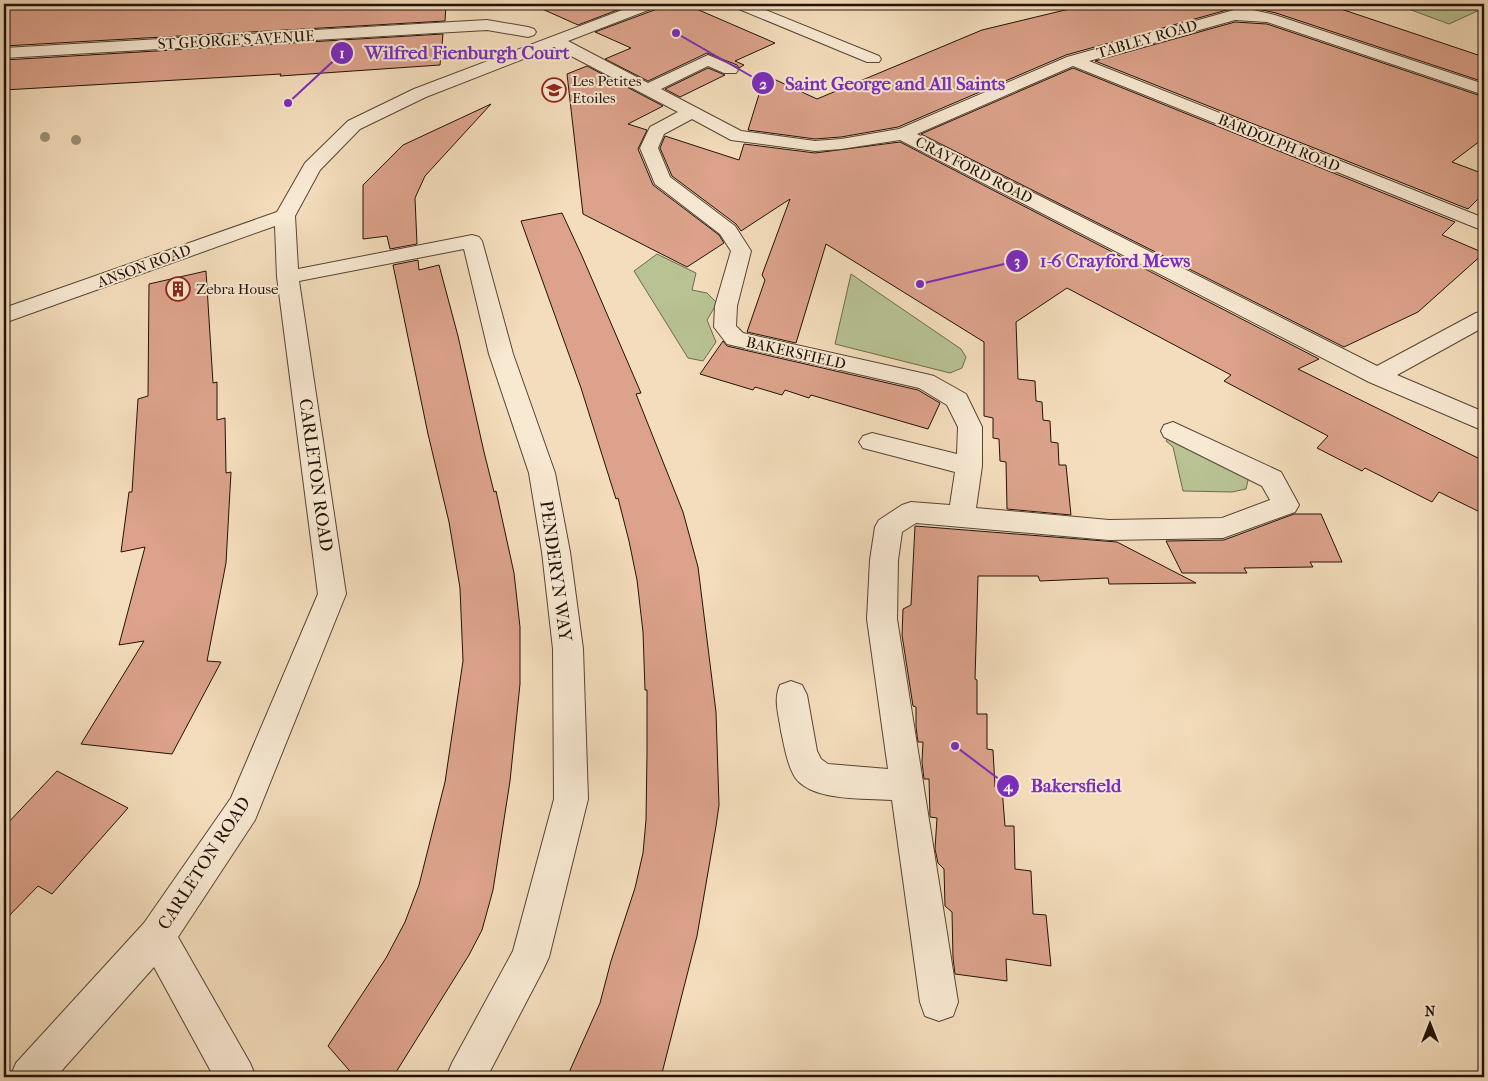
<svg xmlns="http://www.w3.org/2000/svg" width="1488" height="1081" viewBox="0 0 1488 1081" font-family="'IM FELL French Canon',serif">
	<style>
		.green { fill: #b8c293; stroke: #6d6a4d }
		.building { fill: #dca28b; stroke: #221207 }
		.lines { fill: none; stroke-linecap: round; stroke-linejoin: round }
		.minor-casing { stroke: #564534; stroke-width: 2 }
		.minor { fill: #f8e9d3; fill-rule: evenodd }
		.tree { fill: #9d8f73 }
		.labels { text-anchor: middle; stroke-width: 4; stroke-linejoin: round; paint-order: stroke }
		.far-street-label { font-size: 15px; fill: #221207; stroke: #f8e9d3 }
		.far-poi-label { font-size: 15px; fill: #221207; stroke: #f8e9d3; text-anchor: start }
		.street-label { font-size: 18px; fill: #221207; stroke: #f8e9d3 }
		.leader { fill: none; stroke: #7b2cbf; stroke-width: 2 }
		.callout-dot { fill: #7b2cbf; stroke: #f8e9d3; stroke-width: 2 }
		.mark-label { font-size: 15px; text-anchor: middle; font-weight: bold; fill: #fff }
		.callout-label { font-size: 19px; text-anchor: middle; font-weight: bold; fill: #7b2cbf; stroke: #f8e9d3; stroke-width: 4; stroke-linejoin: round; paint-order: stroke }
	</style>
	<rect width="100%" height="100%" fill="#f4ddbc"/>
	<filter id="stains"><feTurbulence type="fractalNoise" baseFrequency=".004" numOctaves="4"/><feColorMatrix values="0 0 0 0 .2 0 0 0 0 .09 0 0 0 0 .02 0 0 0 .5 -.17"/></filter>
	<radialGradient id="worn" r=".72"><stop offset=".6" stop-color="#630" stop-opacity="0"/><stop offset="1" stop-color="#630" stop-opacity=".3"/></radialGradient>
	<path class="green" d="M1395,4H1484V8L1449,24Z
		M657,254L696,273L692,290L707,293L717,303L707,320L716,342L703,361L688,358L634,271Z
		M851,274L961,349L966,357L962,368L950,373L835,344Z
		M1170,435L1245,472L1248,480L1246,489L1232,492L1183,491L1173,447L1166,441Z"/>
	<path class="building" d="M74,4H446L445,21L4,46V7Z
		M531,4H633L578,25Z
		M660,4H685L775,43L735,61L744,65L739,68L737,65L707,53L648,81L605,59L631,48L595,32L657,9Z
		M1090,4H1326L1484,57V82L1276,13L1253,8H1234L1066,55L898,127L841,137L815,139L748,130L765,75L817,99L982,30Z
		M1235,22L1267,24L1484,97V138L1452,162L1484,174V193L1468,209L1095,61Z
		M443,34L440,65L280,76L281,74L4,90V60Z
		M587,66L663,106L628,124L647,130L638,149L653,185L719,235L724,243L687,267L583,214L567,74Z
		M708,68L725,75L680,97L665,89Z
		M1073,68L1455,222L1442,235L1484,253L1418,312L1344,347L921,134Z
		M491,104L425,176L415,198L417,244L390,249L387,236L363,239V185L403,145Z
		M665,136L739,160L744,144L815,153L900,142L1319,359L1298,369L1484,461V514L1439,492L1432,502L1365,468L1362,471L1317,448L1328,436L1224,381L1231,375L1067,288L1016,322L1018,379L1035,381L1036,401L1042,402L1043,420L1050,421L1051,442L1058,443L1059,465H1066L1071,515L1007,509L1006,462L1000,461L999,439L993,438V418L984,416V342L826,244L796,343L747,332L765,280L762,275L790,199L741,231L736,224L672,176L660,148Z
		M562,213L582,256L641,393L636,394L683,512L698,567L716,712L719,805L716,826L697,936L661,1077H567L600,1003L611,961L635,888L643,853L646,820L647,754V690H645L643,632L637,580L629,541L618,498L616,499L581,388L521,221Z
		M418,260L419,270L439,265L458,336L484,452L494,492L496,491L514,573L520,627V684L510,781L493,890L482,930L469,955L393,1077H355L328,1046L386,958L405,922L419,885L445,782L463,661L460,588L449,522L428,434L393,265Z
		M206,271L213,383L217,382V420L225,418L226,473L231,472L226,563L207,661L221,662L172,754L81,744L144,641L119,645L145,547L121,552L129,492H132L138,399L148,396L149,284Z
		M723,341L727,346L918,390L940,403L928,429L811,395L809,398L785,390L782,395L755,387L753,390L700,374Z
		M1294,514H1321L1342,562H1310L1313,567L1244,568L1247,573H1182L1166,541L1224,540Z
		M915,526L1117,542L1196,583L1109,584L1108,578L1040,581L1038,576H978L975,679L977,680V714H987V749L993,750L995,787L1002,788L1005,826H1014L1015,869L1031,871L1033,914L1046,915L1051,966L1006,959L1007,981L955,974L953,958L952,912L945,906L944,869L938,863L935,849L937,818L930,817L929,779H924L922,762L923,742H918L916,727V707L913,706L902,635L903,609L911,605Z
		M57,771L128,808L52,894L38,886L4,921V827Z"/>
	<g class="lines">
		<g class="minor-casing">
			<path id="minor" d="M638,4H658L656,7L568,41L648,83L708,55L736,67L738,70L736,73H724L708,66L661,89L741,131L815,141L841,139L899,129L1067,57L1234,10H1253L1275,15L1484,84V95L1267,22L1235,20L1089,61L1484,218V231L1073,66L917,134L1377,366L1476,313L1484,311V327L1397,375L1484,412V431L1369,382L900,140L841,149L815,151L731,140L692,119L664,134L658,148L670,177L735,226L751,251L737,306L736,326L743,333L926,374L934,376L966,394L982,427V466L976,508L1109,520L1222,518L1270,500L1262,486L1164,437L1161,431L1164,425L1173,422L1281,472L1299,505L1295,512L1223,538L1109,540L916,523L902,532L898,560L897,619L958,1002L953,1016L939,1021L925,1016L920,1002L892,800C865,798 819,801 799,782C788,772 784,744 781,731C779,715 773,700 780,685L791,681L802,685L807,695L817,751L821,759L828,764L888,769L867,619L870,560L875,527L879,520L902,505L911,502L950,505L955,472L863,448L859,442L863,436L872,433L957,454L958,427L947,405L919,388L727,344L714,327L715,306L731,251L720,234L655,184L640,148L650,127L678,112L554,47L426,97L360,129L320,170L295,216L298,269L472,235L479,237L482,241L513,354L555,473L570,552L583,649L588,799L549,957L543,970L487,1077H446L452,1063L513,951L554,799L553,649L542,552L529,473L489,354L464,249L299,281L346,594L255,820L178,937L250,1063L256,1077H214L154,967L56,1077H10L16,1063L144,923L231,798L318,594L277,277L275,226L4,323V308L277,212L305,163L348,121L414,89Z
				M732,4H751L879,56L881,59L879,62H867L734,7Z
				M487,20L528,27L534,29L536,32L534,35L528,37L487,30L4,58V48Z"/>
		</g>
		<use href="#minor" class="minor"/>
	</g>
	<g class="tree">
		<circle cx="45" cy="137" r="5"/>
		<circle cx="76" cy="140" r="5"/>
	</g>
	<defs>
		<g id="school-ring" transform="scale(1.25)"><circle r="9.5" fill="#f8e9d3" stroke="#8f2418" stroke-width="1.5"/><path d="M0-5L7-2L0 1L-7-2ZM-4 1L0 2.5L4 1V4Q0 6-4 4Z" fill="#8f2418"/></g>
		<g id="building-ring" transform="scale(1.25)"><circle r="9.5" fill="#f8e9d3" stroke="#8f2418" stroke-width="1.5"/><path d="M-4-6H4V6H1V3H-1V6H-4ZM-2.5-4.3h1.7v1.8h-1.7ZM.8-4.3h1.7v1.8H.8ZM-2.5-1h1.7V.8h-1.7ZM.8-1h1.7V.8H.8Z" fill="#8f2418"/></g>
	</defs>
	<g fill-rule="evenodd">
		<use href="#school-ring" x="554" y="90"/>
		<use href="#building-ring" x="178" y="289"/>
	</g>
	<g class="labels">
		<g class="far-street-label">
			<text transform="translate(1147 39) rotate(-16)" y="5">TABLEY ROAD</text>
			<text transform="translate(236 40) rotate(-3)" y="5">ST GEORGE'S AVENUE</text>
			<text transform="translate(1279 143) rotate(22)" y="5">BARDOLPH ROAD</text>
			<text transform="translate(974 170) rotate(27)" y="5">CRAYFORD ROAD</text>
			<text transform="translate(144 266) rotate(-20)" y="5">ANSON ROAD</text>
			<text transform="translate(796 353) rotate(13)" y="5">BAKERSFIELD</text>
		</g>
		<g class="far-poi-label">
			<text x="572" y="86">Les Petites<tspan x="572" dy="17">Etoiles</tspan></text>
			<text x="196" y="294">Zebra House</text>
		</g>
		<g class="street-label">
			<text transform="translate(316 475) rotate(82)" y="6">CARLETON ROAD</text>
			<text transform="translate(556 571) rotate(82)" y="6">PENDERYN WAY</text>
			<text transform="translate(204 863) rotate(-57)" y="6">CARLETON ROAD</text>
		</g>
	</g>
	<path class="leader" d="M288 103L342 53M676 33L763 83M920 284L1017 261M955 746L1008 786"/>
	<g class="callout-dot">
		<circle cx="288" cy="103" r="5"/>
		<circle cx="676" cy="33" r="5"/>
		<circle cx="920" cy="284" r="5"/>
		<circle cx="955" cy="746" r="5"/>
		<circle cx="342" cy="53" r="12"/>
		<circle cx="763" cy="83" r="12"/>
		<circle cx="1017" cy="261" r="12"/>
		<circle cx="1008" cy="786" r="12"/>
	</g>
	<g class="mark-label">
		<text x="342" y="58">1</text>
		<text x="763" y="89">2</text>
		<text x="1017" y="266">3</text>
		<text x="1008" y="791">4</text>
	</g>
	<g class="callout-label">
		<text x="467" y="59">Wilfred Fienburgh Court</text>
		<text x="895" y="90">Saint George and All Saints</text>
		<text x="1115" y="267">1-6 Crayford Mews</text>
		<text x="1076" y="792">Bakersfield</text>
	</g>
	<rect width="1488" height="1081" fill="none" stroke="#f4ddbc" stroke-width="20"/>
	<rect x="5" y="5" width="1478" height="1071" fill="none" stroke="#221207" stroke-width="2.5"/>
	<rect x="10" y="10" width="1468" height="1061" fill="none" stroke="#221207"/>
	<g transform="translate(1430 1024)" stroke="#f8e9d3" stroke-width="4" paint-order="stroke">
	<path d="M0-4L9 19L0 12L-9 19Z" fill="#221207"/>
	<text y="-8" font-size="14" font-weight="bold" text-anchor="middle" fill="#221207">N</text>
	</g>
	<rect width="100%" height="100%" filter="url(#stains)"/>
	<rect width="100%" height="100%" fill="url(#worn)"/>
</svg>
